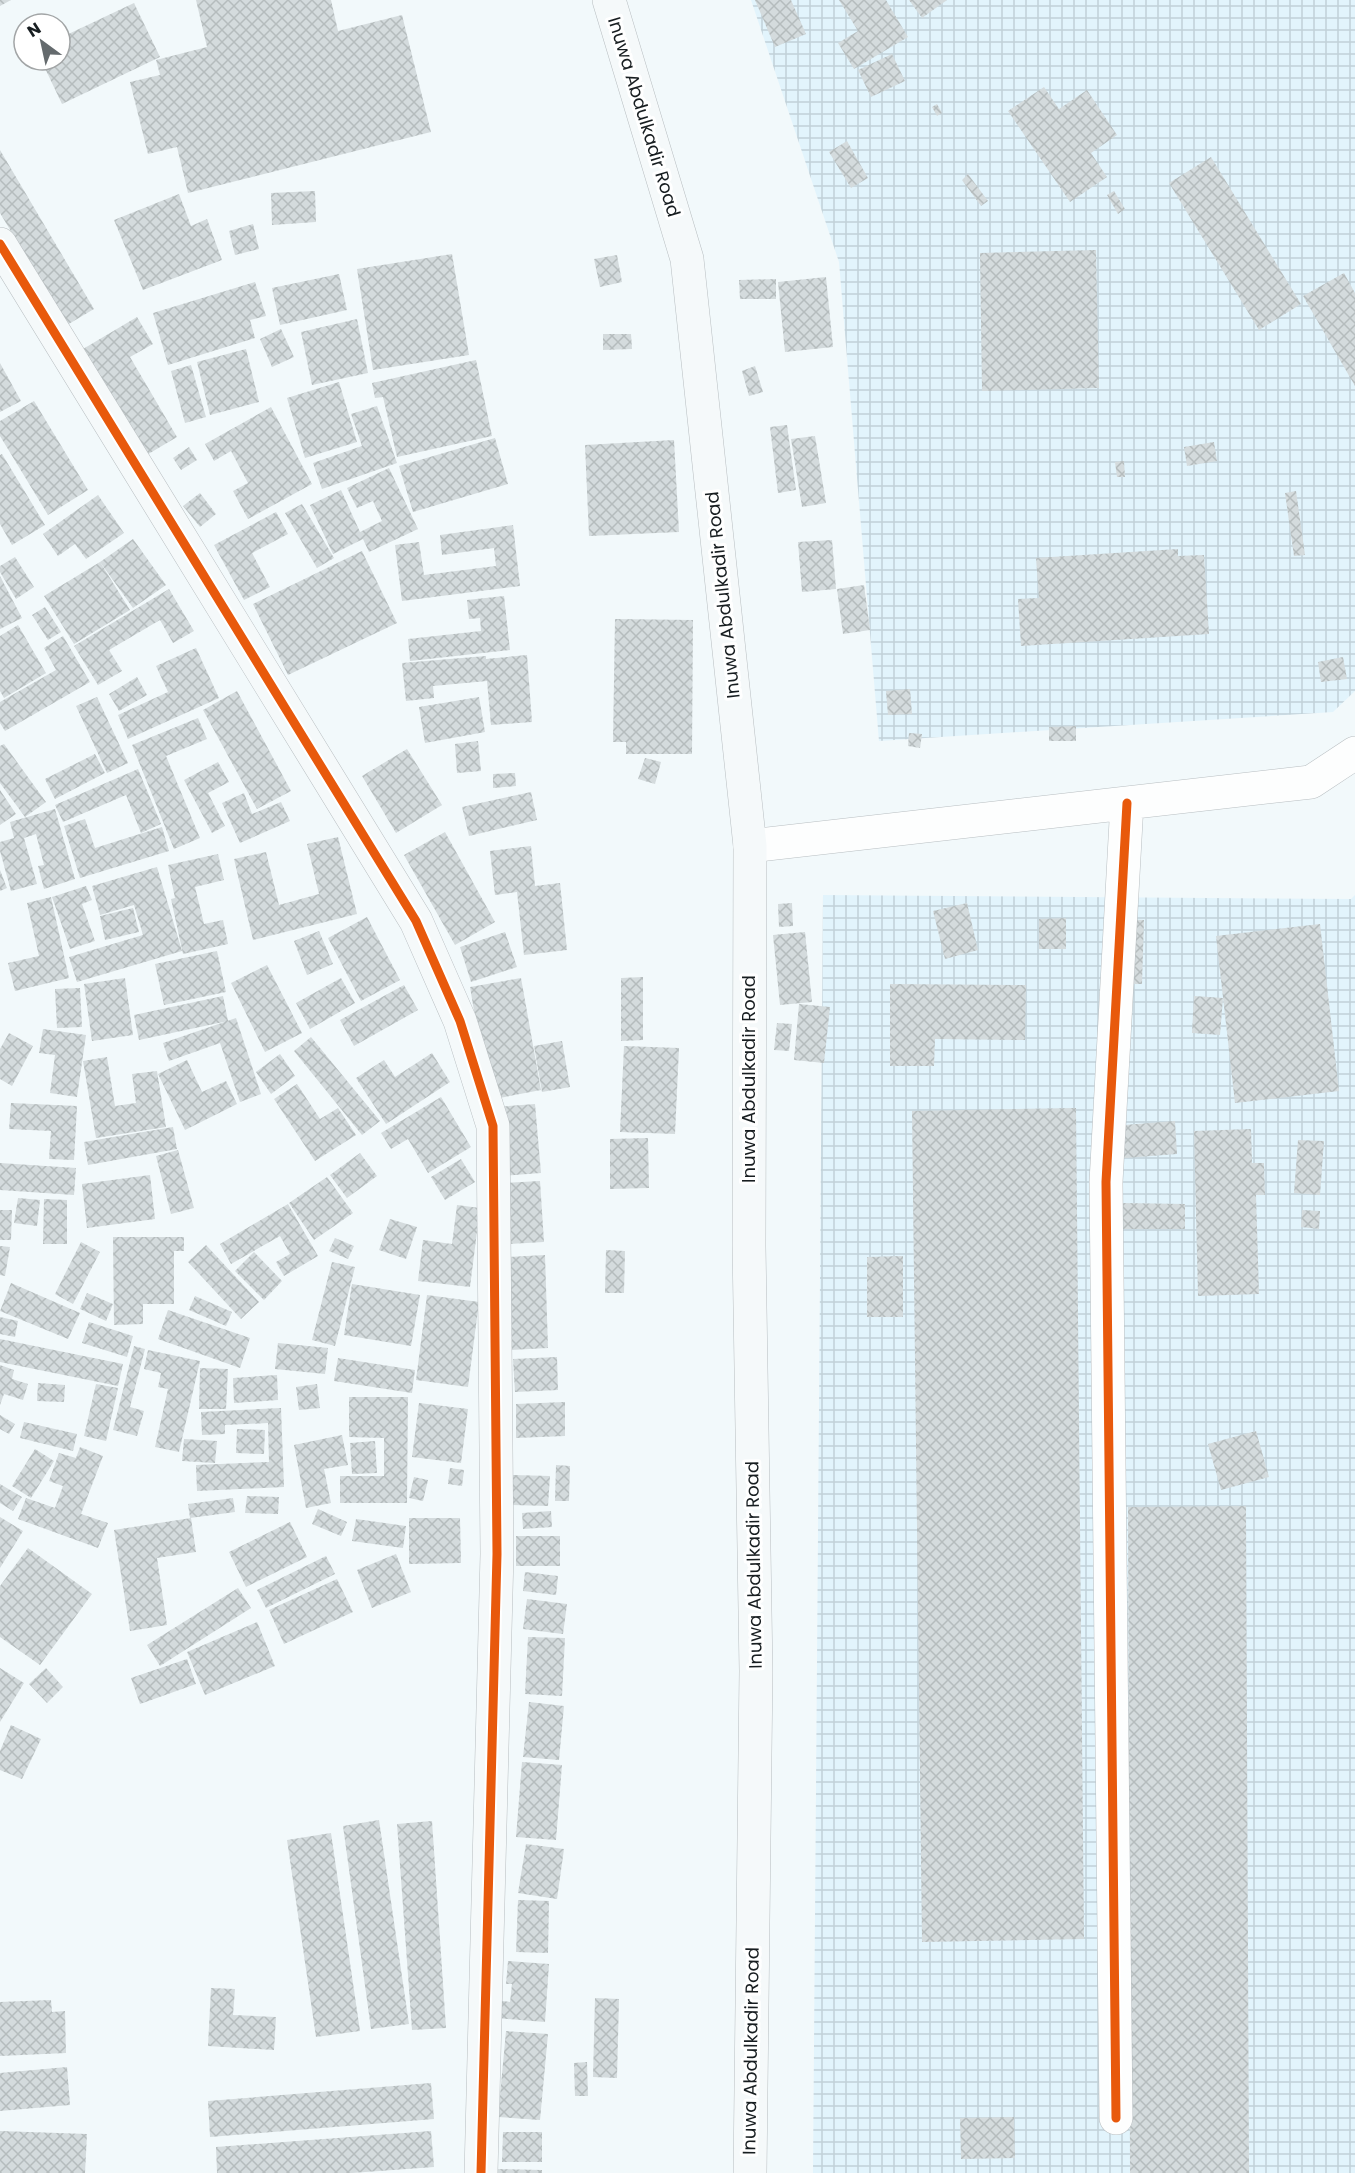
<svg xmlns="http://www.w3.org/2000/svg" width="1355" height="2173" viewBox="0 0 1355 2173" font-family="Poppins,sans-serif">
	<style>
		.industrial { fill: url(#industrial-grid) }
		.building { fill: url(#building-cross-hatch) }
		.lines { fill: none; stroke-linecap: round; stroke-linejoin: round }
		.street-casing { stroke: #b8bec1; stroke-width: 34 }
		.secondary-casing { stroke: #b8bec1; stroke-width: 34 }
		.street { stroke: #fdfefe; stroke-width: 33 }
		.secondary { stroke: #f5f9fa; stroke-width: 33 }
		.cycleway-casing { stroke: #fff; stroke-width: 13 }
		.cycleway { stroke: #e8590c; stroke-width: 9 }
		.labels { text-anchor: middle; stroke-width: 6; stroke-linejoin: round; paint-order: stroke }
		.street-label { font-size: 18px; fill: #171d20; stroke: #fff }
	</style>
	<defs>
		<pattern id="industrial-grid" width="8" height="8" patternUnits="userSpaceOnUse" patternTransform="scale(1.5)"><rect width="8" height="8" fill="#e2f4fc"/><path d="M0 4h8M4 0v8" fill="none" stroke="#c1d1d8"/></pattern>
		<pattern id="building-cross-hatch" width="8" height="8" patternUnits="userSpaceOnUse" patternTransform="scale(1.5)"><rect width="8" height="8" fill="#d4dbdd"/><path d="M0 0l8 8M0 8l8-8" fill="none" stroke="#b5bcbd"/></pattern>
	</defs>
	<rect width="100%" height="100%" fill="#f2f9fb"/>
	<path class="industrial" d="M751,0H1355V691L1333,712L879,741L839,262Z
		M823,895L1351,899L1355,895V2173H813Z"/>
	<path class="building" d="M0,0H11L0,6Z
		M196,0H331L338,31L402,15L431,132L188,193L177,147L148,154L130,82L160,75L156,60L207,47Z
		M755,0H791L806,34L775,47Z
		M839,0H886L908,37L854,69L838,43L858,31Z
		M909,0H947L922,18Z
		M134,3L160,57L62,104L41,60H60V38Z
		M892,54L905,81L871,97L858,70Z
		M1044,87L1059,109L1087,90L1117,135L1091,153L1107,177L1070,202L1008,111Z
		M937,104L942,113L937,116L932,107Z
		M847,141L868,178L851,188L829,152Z
		M0,150L94,309L67,325L0,213Z
		M1211,157L1301,304L1259,330L1169,183Z
		M968,174L988,201L981,206L962,180Z
		M315,191L316,222L272,225L271,193Z
		M1114,191L1125,209L1118,214L1107,195Z
		M179,194L191,226L207,219L222,260L143,290L114,220Z
		M253,224L259,249L235,255L229,231Z
		M1096,250L1099,388L982,391L980,253Z
		M452,254L469,355L373,370L357,269Z
		M617,255L622,282L600,287L594,259Z
		M1344,273L1355,293V386L1303,296Z
		M339,274L347,310L280,325L272,288Z
		M826,277L833,347L785,352L778,282Z
		M776,279V299H740L739,280Z
		M255,282L266,316L250,320L255,338L168,365L153,313Z
		M137,317L153,344L130,357L177,437L145,456L83,349Z
		M357,319L368,373L312,385L301,332Z
		M281,329L294,357L272,367L260,339Z
		M603,334H631L632,349L603,350Z
		M246,349L259,402L210,415L197,362Z
		M476,360L492,436L397,457L383,397L375,398L372,383Z
		M0,363L21,401L0,412Z
		M191,365L206,417L185,423L171,371Z
		M755,366L763,392L749,396L742,371Z
		M339,382L357,442L305,458L287,398Z
		M34,401L88,490L48,515L0,436V421Z
		M377,406L397,463L322,489L313,463L362,446L351,414Z
		M271,407L312,484L248,519L233,491L248,483L231,451L214,461L205,444Z
		M787,425L796,490L778,493L770,427Z
		M815,436L826,503L802,507L791,439Z
		M495,438L508,484L413,512L399,466Z
		M674,440L679,532L589,536L585,445Z
		M1214,442L1217,461L1187,466L1184,447Z
		M189,447L197,460L181,470L173,458Z
		M2,454L45,525L12,545L0,524V455Z
		M1124,461L1125,477H1117L1115,462Z
		M389,468L418,529L369,552L363,539L333,554L310,505L341,490L360,532L382,521L373,501L357,508L347,488Z
		M1296,491L1305,555L1294,556L1285,493Z
		M200,493L216,514L200,527L183,506Z
		M98,495L124,533L86,559L75,544L58,556L43,534Z
		M302,504L334,558L317,568L285,513Z
		M276,512L288,534L252,553L270,587L244,600L214,545Z
		M513,525L520,586L402,601L395,545L419,542L424,575L496,566L494,548L442,555L440,535Z
		M133,539L166,585L133,608L100,562Z
		M832,540L836,589L802,592L798,542Z
		M1178,549V556L1204,555L1209,634L1021,646L1018,599L1039,598L1036,558Z
		M362,551L397,623L288,675L253,604Z
		M15,557L34,587L16,599L0,572V566Z
		M100,562L130,610L74,644L44,596Z
		M0,576L22,618L0,629Z
		M864,585L870,630L843,634L837,589Z
		M169,589L194,631L173,643L160,620L109,650L122,671L98,685L74,646Z
		M504,596L510,650L410,661L408,639L481,631L480,618L469,619L467,600Z
		M45,607L61,632L48,640L32,615Z
		M615,619L693,620L692,754H626V742H613Z
		M18,625L46,673L4,698L0,691V636Z
		M63,636L90,682L5,731L0,723V702L56,670L44,648Z
		M196,648L219,698L128,739L118,715L168,692L156,666Z
		M527,655L532,722L491,725L487,681L433,686L434,698L406,701L402,663L486,656V659Z
		M1343,657L1347,679L1321,682L1318,662Z
		M137,677L147,695L119,711L109,694Z
		M910,689L912,714L888,715L886,691Z
		M237,691L291,791L257,809L203,710Z
		M97,697L128,763L107,773L76,706Z
		M479,697L485,732L425,743L419,707Z
		M198,718L207,739L166,756L200,838L174,849L132,745Z
		M1076,726V741H1049V727Z
		M909,733L922,734L920,748L908,746Z
		M478,741L481,771L457,773L455,744Z
		M4,744L46,802L25,817L0,783V746Z
		M407,749L442,805L396,833L362,776Z
		M95,754L105,773L55,799L45,779Z
		M645,758L661,762L655,784L638,779Z
		M218,762L229,782L208,793L225,826L212,833L184,780Z
		M138,769L161,824L141,833L126,795L63,822L55,805Z
		M515,773L516,786L493,788V774Z
		M0,790L16,814L0,825Z
		M531,792L537,820L469,836L462,807Z
		M244,793L252,814L281,802L290,821L240,843L222,803Z
		M55,809L75,879L44,889L38,866L44,865L36,834L24,838L37,884L11,891L0,851V842L14,838L10,822Z
		M85,819L95,848L162,827L169,851L80,878L64,826Z
		M445,832L495,922L455,945L404,855Z
		M338,837L357,914L253,940L234,859L266,852L279,905L319,894L307,844Z
		M531,846L535,886L560,883L567,950L524,955L517,892L495,895L490,851Z
		M218,854L224,880L195,887L204,924L223,920L228,944L183,954L171,899L175,898L168,865Z
		M157,867L182,951L77,982L69,957L143,935L134,905L100,915L92,886Z
		M0,870L7,888L0,891Z
		M86,886L92,900L82,904L95,941L70,949L52,897Z
		M51,897L69,978L15,991L8,963L39,956L27,903Z
		M792,903L793,926L779,927L778,904Z
		M967,903L978,950L945,959L933,911Z
		M133,908L139,932L105,940L100,916Z
		M367,917L400,980L361,1001L328,938Z
		M1066,918V949H1039V919Z
		M1123,919L1144,920L1142,984H1121Z
		M1320,924L1339,1091L1235,1103L1216,936Z
		M319,931L333,964L307,975L294,941Z
		M505,932L517,967L471,982L460,947Z
		M805,932L812,1002L780,1005L773,935Z
		M217,951L226,992L164,1005L155,964Z
		M267,965L302,1033L265,1052L231,983Z
		M643,977V1040L621,1041V978Z
		M125,978L133,1035L92,1041L84,984Z
		M341,978L355,1003L310,1029L296,1003Z
		M521,978L541,1090L489,1100L470,987Z
		M890,984L1026,985L1025,1040L935,1039L934,1066H890Z
		M404,985L418,1010L354,1046L340,1020Z
		M80,988L82,1027L57,1028L55,989Z
		M223,996L228,1021L139,1040L134,1015Z
		M1194,996L1223,998L1220,1035L1192,1033Z
		M799,1004L830,1007L824,1063L794,1060Z
		M236,1018L261,1094L240,1102L220,1043L169,1061L163,1043Z
		M777,1023L792,1024L789,1051L774,1050Z
		M43,1029L86,1035L77,1097L50,1093L55,1055L39,1053Z
		M9,1033L33,1046L12,1086L0,1079V1049Z
		M311,1037L380,1121L362,1135L294,1051Z
		M562,1041L570,1087L542,1092L534,1046Z
		M624,1046L679,1048L675,1134L620,1132Z
		M432,1053L450,1082L386,1124L356,1078L384,1060L395,1077Z
		M280,1054L295,1076L271,1094L256,1072Z
		M107,1057L115,1106L136,1103L132,1074L157,1071L166,1127L96,1138L83,1061Z
		M187,1060L202,1092L226,1081L237,1104L185,1130L158,1074Z
		M297,1084L320,1119L338,1108L356,1135L315,1161L274,1099Z
		M441,1097L471,1147L428,1173L408,1139L391,1149L381,1133Z
		M11,1103L77,1106L74,1160L49,1159L51,1131L9,1129Z
		M535,1104L541,1173L502,1176L496,1107Z
		M1076,1108L1084,1939L922,1942L912,1111Z
		M1175,1121L1177,1154L1113,1159L1111,1126Z
		M173,1127L177,1149L88,1165L84,1142Z
		M1251,1129L1252,1163H1264L1265,1195H1256L1259,1294L1198,1296L1194,1131Z
		M648,1138L649,1188L610,1189V1139Z
		M1298,1140L1324,1141L1320,1195L1294,1193Z
		M178,1150L194,1208L171,1214L156,1156Z
		M360,1153L377,1176L347,1198L330,1175Z
		M461,1159L475,1182L445,1200L431,1177Z
		M0,1163L76,1168L74,1195L0,1190Z
		M150,1175L155,1219L87,1228L82,1184Z
		M327,1177L353,1213L314,1240L289,1203Z
		M540,1181L544,1242L509,1244L505,1183Z
		M18,1198L40,1200L37,1226L14,1223Z
		M44,1199L67,1200V1244H43Z
		M1122,1203L1185,1204V1229H1122Z
		M288,1204L318,1256L284,1276L276,1262L290,1254L280,1236L231,1264L220,1244Z
		M457,1205L480,1208L470,1287L418,1281L423,1240L452,1244Z
		M0,1210H12L11,1240H0Z
		M1302,1210L1320,1211L1319,1229L1301,1227Z
		M390,1219L417,1227L406,1259L379,1250Z
		M113,1237H184V1251H174V1304H143V1324L114,1325Z
		M335,1238L354,1246L348,1259L329,1251Z
		M81,1242L100,1252L73,1304L55,1294Z
		M206,1245L259,1302L241,1319L188,1262Z
		M0,1246L10,1247L5,1276L0,1275Z
		M606,1250L625,1251L624,1293H605Z
		M254,1252L282,1281L264,1300L235,1271Z
		M545,1255L548,1348L511,1350L508,1257Z
		M903,1256V1317H867V1257Z
		M332,1262L355,1267L335,1346L312,1340Z
		M11,1283L80,1313L68,1339L0,1311Z
		M352,1284L420,1295L411,1346L344,1335Z
		M87,1293L113,1304L106,1321L80,1309Z
		M427,1295L479,1302L468,1387L416,1380Z
		M195,1296L232,1312L226,1326L189,1310Z
		M168,1310L250,1338L240,1368L158,1339Z
		M0,1317L18,1321L15,1337L0,1334Z
		M89,1322L133,1336L127,1357L82,1343Z
		M0,1339L123,1364L118,1386L0,1362Z
		M278,1343L328,1348L325,1374L275,1369Z
		M134,1346L145,1349L130,1407L144,1411L137,1436L113,1430Z
		M148,1350L200,1361L179,1452L155,1447L168,1389L158,1387L161,1373L144,1369Z
		M557,1357L558,1390L515,1392L513,1359Z
		M338,1358L415,1370L412,1393L334,1381Z
		M0,1365L14,1370L12,1379L28,1384L23,1400L4,1394L0,1405Z
		M200,1368L228,1369L226,1409H199Z
		M277,1375L278,1400L234,1403L233,1378Z
		M38,1383L65,1385L64,1402L37,1401Z
		M96,1384L118,1388L106,1441L84,1436Z
		M317,1384L320,1408L299,1410L296,1387Z
		M349,1397H408L407,1503H340V1476H384V1438L349,1437Z
		M565,1402V1436L516,1438V1404Z
		M419,1403L468,1409L461,1463L412,1457Z
		M281,1408L284,1487L197,1491L196,1465L269,1462L268,1423L225,1425V1434L202,1435L201,1412Z
		M0,1415L15,1424L9,1434L0,1429Z
		M24,1422L77,1434L73,1451L20,1438Z
		M237,1429L265,1430L264,1454L236,1453Z
		M1256,1431L1269,1477L1221,1490L1208,1444Z
		M342,1435L348,1465L324,1469L331,1503L306,1508L294,1445Z
		M184,1439L217,1441L215,1463L182,1461Z
		M375,1441L377,1473L352,1474L350,1443Z
		M80,1447L103,1456L81,1514L108,1523L98,1548L18,1519L26,1498L55,1508L63,1486L49,1481L59,1453L76,1458Z
		M35,1449L54,1461L31,1498L12,1486Z
		M556,1465L570,1466L569,1501H555Z
		M450,1468L464,1470L462,1486L448,1484Z
		M513,1475L550,1476L548,1506L512,1505Z
		M414,1477L428,1480L423,1501L409,1498Z
		M0,1484L22,1497L13,1511L0,1503Z
		M247,1496L279,1497L278,1514L245,1513Z
		M233,1498L235,1512L190,1518L188,1504Z
		M1246,1506L1249,2173H1130L1128,1507Z
		M318,1509L347,1522L341,1536L312,1524Z
		M551,1511L552,1527L523,1529L522,1513Z
		M0,1517L23,1531L0,1568Z
		M191,1518L196,1552L157,1558L167,1625L130,1631L114,1530Z
		M409,1518H460L461,1563L409,1564Z
		M356,1519L406,1526L403,1548L352,1541Z
		M290,1522L307,1557L246,1587L229,1552Z
		M516,1536H560V1566H516Z
		M28,1548L92,1594L40,1665L0,1637V1586Z
		M396,1554L411,1592L372,1608L357,1570Z
		M326,1556L335,1574L266,1608L257,1590Z
		M525,1572L558,1576L556,1595L523,1591Z
		M337,1579L353,1612L284,1644L269,1610Z
		M238,1588L251,1608L160,1666L147,1645Z
		M527,1599L567,1604L563,1634L523,1629Z
		M257,1622L275,1666L205,1695L187,1652Z
		M528,1637L565,1638L562,1696L525,1694Z
		M187,1659L196,1684L140,1704L131,1678Z
		M0,1668L24,1683L0,1722Z
		M46,1668L63,1687L47,1703L29,1684Z
		M529,1702L564,1706L559,1760L523,1757Z
		M11,1725L41,1739L22,1779L0,1770V1751Z
		M522,1762L562,1765L556,1840L516,1837Z
		M379,1820L409,2024L371,2029L343,1826Z
		M432,1821L446,2028L412,2030L397,1824Z
		M331,1833L360,2031L316,2037L287,1840Z
		M526,1844L564,1849L557,1899L518,1893Z
		M518,1900L549,1901L548,1953L516,1952Z
		M508,1961L549,1964L545,2022L496,2018L497,2000L510,2002L512,1984H506Z
		M211,1988L235,1989L233,2015L276,2017L274,2050L208,2046Z
		M595,1998L619,1999L617,2078L593,2077Z
		M51,2000L52,2012L65,2011L66,2053L0,2056V2002Z
		M506,2031L548,2034L540,2120L498,2117Z
		M587,2062L588,2096H575L574,2063Z
		M67,2067L70,2105L0,2111V2073Z
		M431,2083L434,2119L210,2137L208,2101Z
		M1014,2117L1015,2158L961,2159L960,2118Z
		M0,2131L87,2134L85,2173H0Z
		M431,2131L434,2167L352,2173H217L216,2147Z
		M503,2132H542V2162H502Z
		M496,2169L542,2170V2173H496Z"/>
	<g class="lines">
		<g class="street-casing">
			<path id="street" d="M750,846L1311,782L1355,753
				M1116,2118L1106,1182L1127,803"/>
		</g>
		<g class="secondary-casing">
			<path id="secondary" d="M609,0L687,259L750,846L749,1246L756,1671L750,2173
				M0,244L416,921L460,1021L493,1126L497,1554L481,2173"/>
		</g>
		<use href="#street" class="street"/>
		<use href="#secondary" class="secondary"/>
		<g class="cycleway-casing">
			<path id="cycleway" d="M0,244L416,921L460,1021L493,1126L497,1554L481,2173
				M1116,2118L1106,1182L1127,803"/>
		</g>
		<use href="#cycleway" class="cycleway"/>
	</g>
	<g class="labels">
		<g class="street-label">
			<text transform="translate(644 117) rotate(73)" y="6">Inuwa Abdulkadir Road</text>
			<text transform="translate(723 595) rotate(-96)" y="6">Inuwa Abdulkadir Road</text>
			<text transform="translate(749 1079) rotate(-90)" y="6">Inuwa Abdulkadir Road</text>
			<text transform="translate(754 1565) rotate(-91)" y="6">Inuwa Abdulkadir Road</text>
			<text transform="translate(751 2051) rotate(-89)" y="6">Inuwa Abdulkadir Road</text>
		</g>
	</g>
	<g transform="translate(42 42) rotate(327)"><circle r="28" fill="#ffffff" stroke="#a2a5a6" stroke-width="1.5"/>
	<path d="M0-4.5L10 22L0 15L-10 22Z" fill="#646a6d"/>
	<text y="-9" font-size="16" font-weight="bold" text-anchor="middle" fill="#171d20">N</text>
	</g>
</svg>
